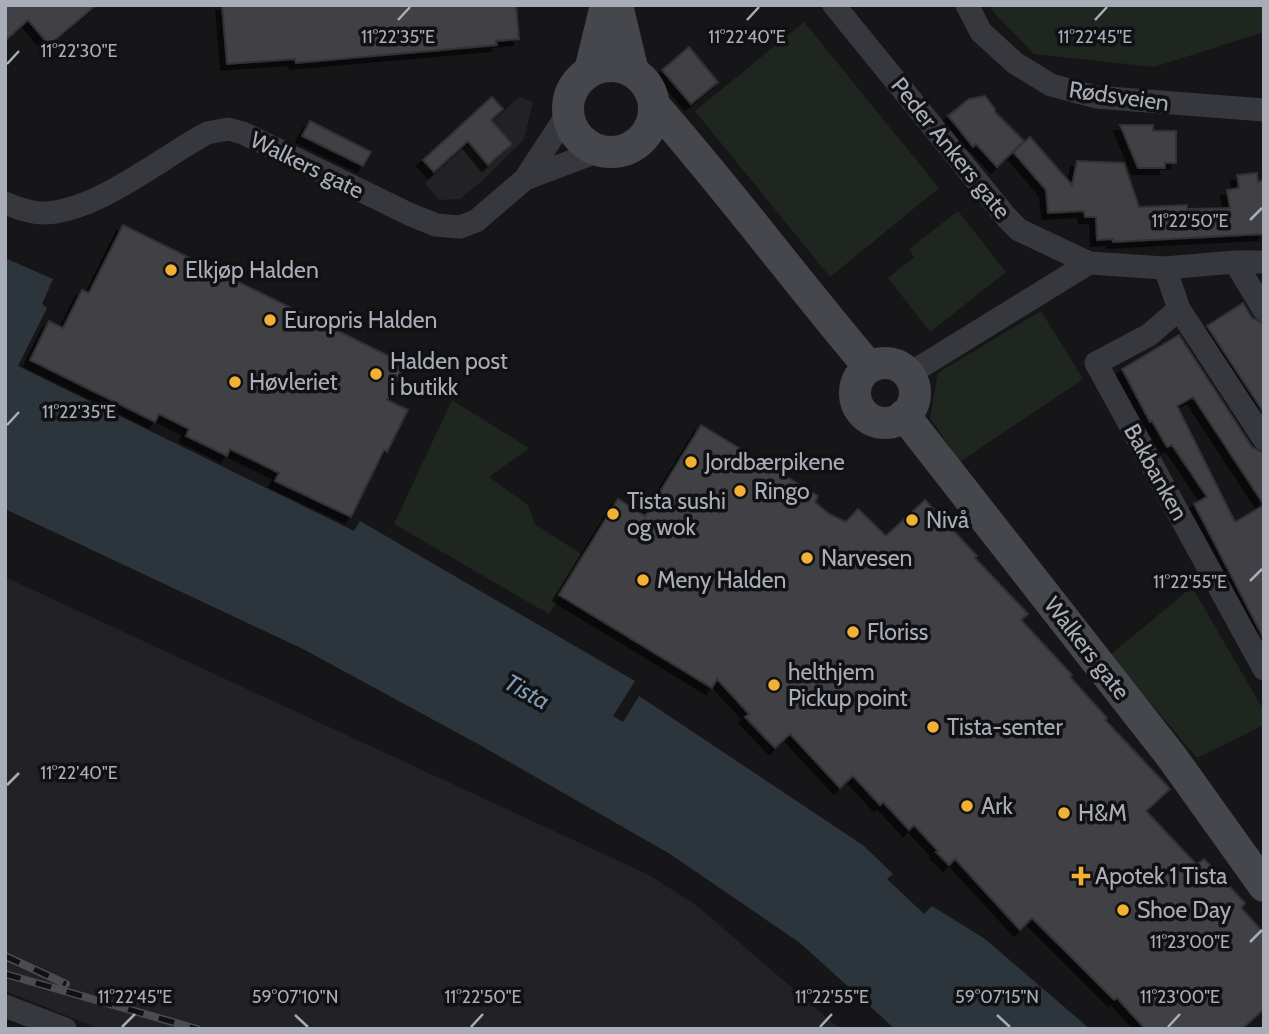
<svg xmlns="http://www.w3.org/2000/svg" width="1269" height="1034" viewBox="0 0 1269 1034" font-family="Cabin,sans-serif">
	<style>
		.built { fill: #222225 }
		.green { fill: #1e261f }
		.water { fill: #2c353c }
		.building { fill: #404145; stroke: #303034; stroke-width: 2; fill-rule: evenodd; filter: url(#shadow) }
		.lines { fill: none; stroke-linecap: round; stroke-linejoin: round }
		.street { stroke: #37383d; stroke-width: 23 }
		.secondary { stroke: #45474d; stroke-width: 32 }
		.rail-casing { stroke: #4a4c52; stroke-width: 8 }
		.rail { stroke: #111113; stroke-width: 5; stroke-dasharray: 16; stroke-linecap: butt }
		.ticks { fill: none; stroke: #a8adb8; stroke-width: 2.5 }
		.poi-dot { fill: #f2b134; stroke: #111113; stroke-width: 2.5 }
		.labels { text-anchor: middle; stroke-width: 7; stroke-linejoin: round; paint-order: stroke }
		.street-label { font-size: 23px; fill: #a8adb8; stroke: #111113 }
		.poi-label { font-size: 23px; fill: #a8adb8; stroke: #111113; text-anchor: start }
		.water-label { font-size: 24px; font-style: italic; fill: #7f9bb3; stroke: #111113 }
		.ticks-label { font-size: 18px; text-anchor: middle; fill: #a8adb8; stroke: #111113; stroke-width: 7; stroke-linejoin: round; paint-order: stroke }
	</style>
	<defs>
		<filter id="shadow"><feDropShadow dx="-6" dy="6" stdDeviation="0" flood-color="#0009"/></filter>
	</defs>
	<rect width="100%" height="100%" fill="#161618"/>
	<path class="built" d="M519,97L533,102L524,139L482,181L460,199L439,200L425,183Z
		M5,577L649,875L696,905L840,1029H100L5,991Z"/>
	<path class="green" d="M989,5H1264V32L1154,67L1034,54L995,14Z
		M804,22L939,188L830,277L695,111Z
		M958,211L1006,272L930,332L888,278L914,257L909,249Z
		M1041,311L1083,379L960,462L930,418L938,373Z
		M452,400L529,448L489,477L528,505L535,524L584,556L549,614L394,524Z
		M1192,587L1264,711V725L1197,758L1110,655Z"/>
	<path class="water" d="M5,258L53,279L42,304L47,308L18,366L354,531L360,521L635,681L613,716L623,722L639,696L864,846L893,874L887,879L924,914L932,906L985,939L1090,1029H895L800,943L670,854L478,744L303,649L5,509Z"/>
	<path class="building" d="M5,5H96L49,45L28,20L5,41Z
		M222,5H516L519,39L496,41L497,45L296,63L295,59L227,64Z
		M689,47L718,82L691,104L662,70Z
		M985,96L995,109V112L1024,141L997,167L976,144L973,147L948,116L969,99Z
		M492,97L503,109L491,120L512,144L488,165L468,141L434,172L423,160Z
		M310,121L371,152L363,166L302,136Z
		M1120,125H1153V131H1176V163H1165V168H1138Z
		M1030,137L1072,185L1077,161L1124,163L1139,207L1187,205V209L1230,208L1227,190L1239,188L1237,175L1257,173L1258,182L1264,180V234L1113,242V239L1097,240L1096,217H1085L1084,211L1048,213L1046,190L1013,152Z
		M123,225L405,364L387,400L408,410L387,452L384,450L351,517L275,481L279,473L230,449L227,456L186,436L189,429L159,414L155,422L30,360L49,321L63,328L82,290L89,293Z
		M1243,303L1252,318L1264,324V413L1207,326Z
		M1179,335L1252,447L1264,453V639L1194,504L1207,497L1172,445L1167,447L1152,421L1150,422L1122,369ZM1193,397L1264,505L1235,522L1177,406Z
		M701,425L818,496L815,502L829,514L846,522L858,509L886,536L925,500L977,556L975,558L1028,614L1021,620L1072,675L1070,677L1107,718L1105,720L1170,789L1146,811L1197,865L1204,859L1245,903L1241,908L1264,933V1009L1242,1029H1145L1117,998L1114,1000L1032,918L1020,930L955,859L949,865L936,852L938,851L914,825L909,830L883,802L880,805L853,776L840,788L790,734L775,748L745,717L749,714L717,679L712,688L559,595L618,499L645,516Z"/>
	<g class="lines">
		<path class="street" d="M834,5L1007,218L1019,230L1089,263L1165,268L1235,262H1264
			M967,5L981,32L1015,63L1051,85L1096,97L1264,110
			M525,179L599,151
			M5,203C17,208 30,213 42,213C95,213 161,158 207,133L228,129L243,133L409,214L436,225L460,227L476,221L525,179L568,113
			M1235,262L1264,310
			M1165,268L1179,309L1264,439
			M1179,309L1149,335L1096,363L1264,669
			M909,374L1089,263
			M5,1006L65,1029"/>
		<path class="secondary" d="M617,5L633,72
			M568 109a43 43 0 1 1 86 0a43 43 0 1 1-86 0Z
			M590,71L606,5
			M654,105C729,190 796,281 869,367
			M855 393a30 30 0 1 1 60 0a30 30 0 1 1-60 0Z
			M904,415L1171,756L1264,886"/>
		<g class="rail-casing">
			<path id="rail" d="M5,956L66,984
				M5,974L197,1029"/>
		</g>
		<use href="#rail" class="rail"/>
	</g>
	<path class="ticks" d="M398,20L410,7M747,20L759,7M1095,20L1107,7M7,64L19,51M1250,220L1262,208M7,425L19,412M1250,581L1262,569M7,785L19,773M1250,942L1262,930M295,1015L308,1027M997,1015L1010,1027M122,1027L135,1014M471,1027L483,1014M820,1027L832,1014M1168,1027L1180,1014"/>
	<g class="poi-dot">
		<circle cx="171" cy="270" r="7"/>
		<circle cx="270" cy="320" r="7"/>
		<circle cx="376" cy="374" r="7"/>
		<circle cx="235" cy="382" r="7"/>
		<circle cx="691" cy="462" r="7"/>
		<circle cx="740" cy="491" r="7"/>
		<circle cx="613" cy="514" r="7"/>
		<circle cx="912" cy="520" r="7"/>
		<circle cx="807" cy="558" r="7"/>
		<circle cx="643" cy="580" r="7"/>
		<circle cx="853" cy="632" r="7"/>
		<circle cx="774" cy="685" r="7"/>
		<circle cx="933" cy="727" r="7"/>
		<circle cx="967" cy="806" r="7"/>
		<circle cx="1064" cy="813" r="7"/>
		<path d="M1077.5 865.5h7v7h7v7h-7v7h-7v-7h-7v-7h7z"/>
		<circle cx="1123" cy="910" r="7"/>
	</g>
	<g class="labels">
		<g class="street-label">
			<text transform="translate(1119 96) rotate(8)" y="8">Rødsveien</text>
			<text transform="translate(951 148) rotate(51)" y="8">Peder Ankers gate</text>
			<text transform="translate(307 165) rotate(26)" y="8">Walkers gate</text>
			<text transform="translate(1156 472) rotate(61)" y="8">Bakbanken</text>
			<text transform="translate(1087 648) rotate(52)" y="8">Walkers gate</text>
		</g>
		<g class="poi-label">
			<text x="185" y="278">Elkjøp Halden</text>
			<text x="284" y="328">Europris Halden</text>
			<text x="390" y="369">Halden post<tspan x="390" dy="26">i butikk</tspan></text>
			<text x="249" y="390">Høvleriet</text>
			<text x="705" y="470">Jordbærpikene</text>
			<text x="754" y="499">Ringo</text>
			<text x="627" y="509">Tista sushi<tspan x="627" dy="26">og wok</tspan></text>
			<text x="926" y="528">Nivå</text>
			<text x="821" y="566">Narvesen</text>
			<text x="657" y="588">Meny Halden</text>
			<text x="867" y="640">Floriss</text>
			<text x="788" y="680">helthjem<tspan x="788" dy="26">Pickup point</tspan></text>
			<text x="947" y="735">Tista-senter</text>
			<text x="981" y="814">Ark</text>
			<text x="1078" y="821">H&amp;M</text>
			<text x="1095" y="884">Apotek 1 Tista</text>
			<text x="1137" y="918">Shoe Day</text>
		</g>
		<g class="water-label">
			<text transform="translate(527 692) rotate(29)" y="8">Tista</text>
		</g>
	</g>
	<g class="ticks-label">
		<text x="398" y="43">11°22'35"E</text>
		<text x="747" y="43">11°22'40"E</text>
		<text x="1095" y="43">11°22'45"E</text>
		<text x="79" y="57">11°22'30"E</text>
		<text x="1190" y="227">11°22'50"E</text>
		<text x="79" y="418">11°22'35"E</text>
		<text x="1190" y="588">11°22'55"E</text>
		<text x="79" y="779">11°22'40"E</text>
		<text x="1190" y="948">11°23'00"E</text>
		<text x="135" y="1003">11°22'45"E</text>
		<text x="483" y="1003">11°22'50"E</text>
		<text x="832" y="1003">11°22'55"E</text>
		<text x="1180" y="1003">11°23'00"E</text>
		<text x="295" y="1003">59°07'10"N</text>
		<text x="997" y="1003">59°07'15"N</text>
	</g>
	<rect width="1269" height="1034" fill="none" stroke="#a8adb8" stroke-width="14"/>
</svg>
